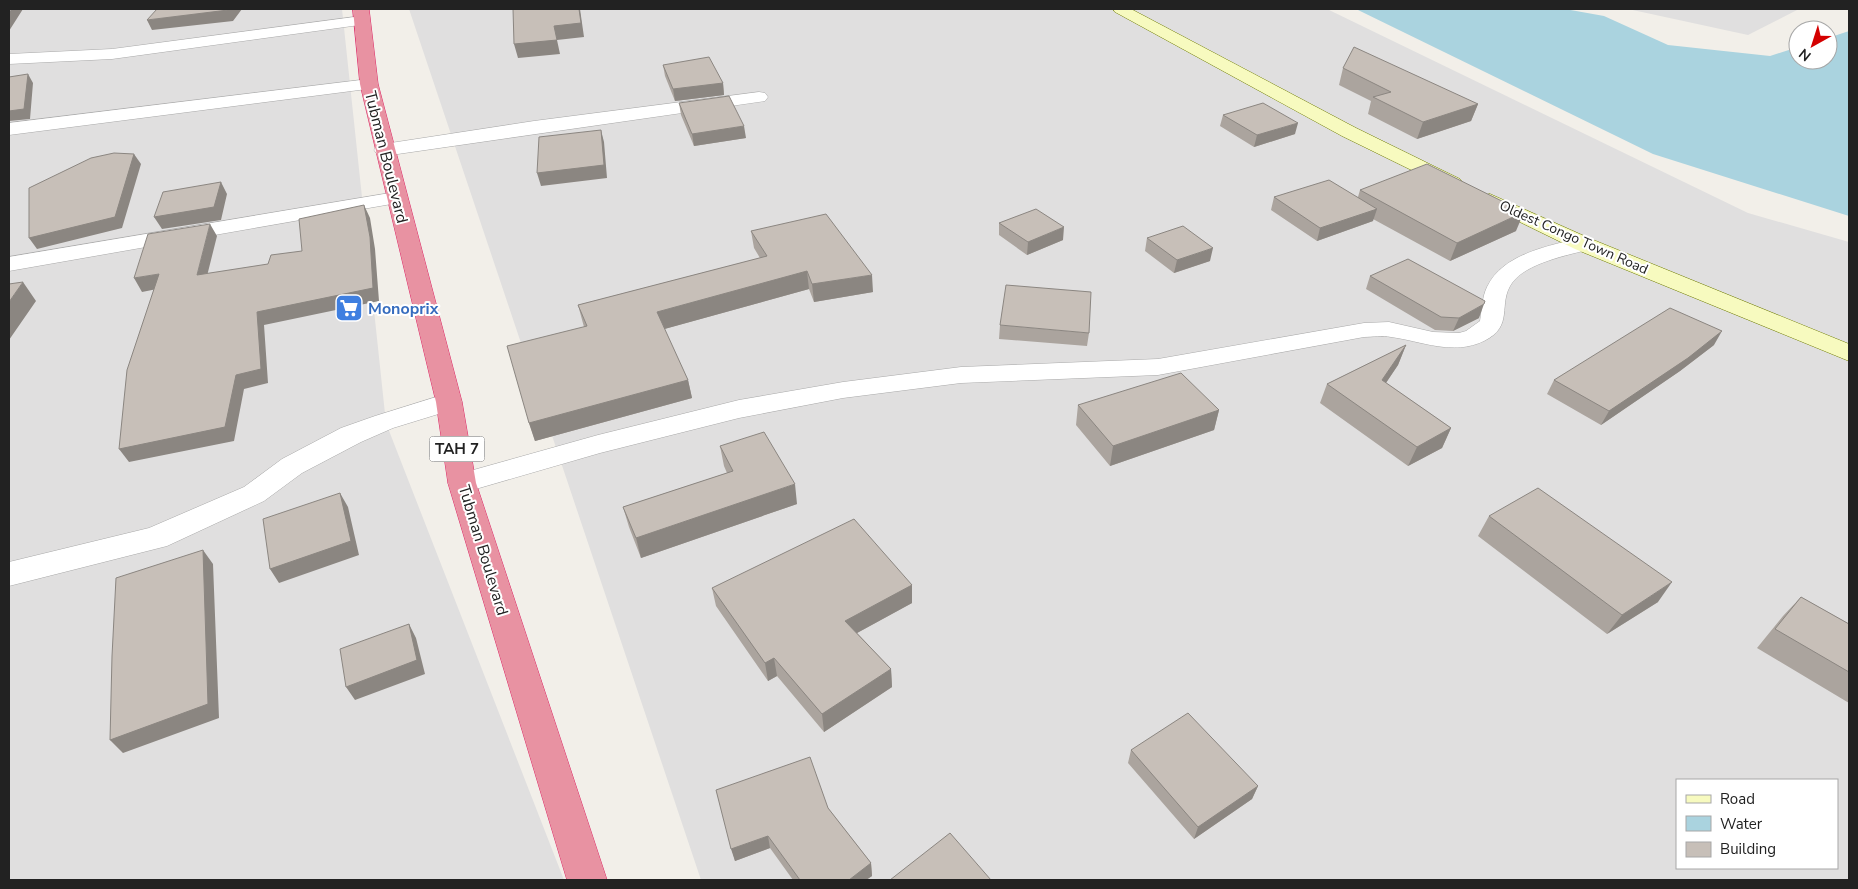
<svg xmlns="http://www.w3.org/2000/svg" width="1858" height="889" viewBox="0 0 1858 889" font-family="'Nunito Sans',sans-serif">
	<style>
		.residential { fill: #e0dfdf; fill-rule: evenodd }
		.water { fill: #aad3df }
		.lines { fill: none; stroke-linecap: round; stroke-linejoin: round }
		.street-casing { stroke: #a9a9a9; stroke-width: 1 }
		.secondary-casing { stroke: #707d05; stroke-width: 1 }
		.highway-casing { stroke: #dc2a67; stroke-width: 1 }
		.street { fill: #fff; fill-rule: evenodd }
		.secondary { fill: #f7fabf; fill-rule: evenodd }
		.highway { fill: #e892a2; fill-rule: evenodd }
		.wall { fill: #aba49e }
		.shaded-wall { fill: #8b8681 }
		.building { fill: #c7bfb8; stroke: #8b8681 }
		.labels { text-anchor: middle; stroke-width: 4; stroke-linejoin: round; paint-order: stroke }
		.far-street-label { font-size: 14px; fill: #222; stroke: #fff }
		.shield { fill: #fff; stroke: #646464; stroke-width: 1 }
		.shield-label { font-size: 15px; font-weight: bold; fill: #222 }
		.street-label { font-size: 16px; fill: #222; stroke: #fff }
		.shop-label { font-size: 16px; font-weight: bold; fill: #366cbe; stroke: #fff; text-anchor: start }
	</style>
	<rect width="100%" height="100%" fill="#f2efe9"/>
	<path class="residential" d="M9,9H342L386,423L564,880H9Z
		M409,9H1327L1748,213L1849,242V880H701ZM1677,780H1837V868H1677Z
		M1628,9H1799L1748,35Z"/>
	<path class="water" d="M1565,9L1604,16L1668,45L1770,56L1798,47V60H1828V38L1849,31V216L1653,154L1358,10Z"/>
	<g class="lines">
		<g class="street-casing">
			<path id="street" d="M362,16L370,21L367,24L112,59L9,64V54L112,49Z
				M369,79L375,80L378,84L375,88L9,135V123Z
				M759,92L765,93L768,97L765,101L384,156L377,154L374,150L377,146L384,144L534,121Z
				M396,192L403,194L406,198L403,202L9,271V257Z
				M1583,237L1591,239L1594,244L1591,249C1568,255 1526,263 1512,283C1497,304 1515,326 1484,341C1453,356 1421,341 1391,337C1382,335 1373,337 1364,337L1158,375L961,383L843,398L739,418L600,453L462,493L452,490L448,483L452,476L598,435L739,400L843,382L961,367L1158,359L1364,323L1389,322L1433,332L1459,333L1466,331L1480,321C1482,310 1482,297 1487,287C1503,253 1550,246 1583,237Z
				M449,393L458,396L462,402L458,408L393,428L361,442L302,473L264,501L167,546L9,586V562L149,528L244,487L282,459L341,428L375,416Z"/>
		</g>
		<g class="secondary-casing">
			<path id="secondary" d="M1113,9H1131L1356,128L1460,179L1463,183L1460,187L1453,189L1446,187L1342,136L1115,12Z
				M1490,194L1591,239L1849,344V361L1575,249L1483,204L1480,200L1483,196Z"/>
		</g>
		<g class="highway-casing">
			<path id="highway" d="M353,9H369L378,84L462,402L476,483L607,880H567L448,483L436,402L360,84Z"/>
		</g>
		<use href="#street" class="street"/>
		<use href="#secondary" class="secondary"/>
		<use href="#highway" class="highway"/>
	</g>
	<path class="wall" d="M663,65L723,83L724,95L675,101L665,76Z
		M1343,68L1478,104L1471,121L1417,139L1368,114L1371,101L1339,85Z
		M679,103L746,138L694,146L681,115Z
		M1223,115L1295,134L1254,147L1220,126Z
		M1360,190L1516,231L1450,261L1373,219V221L1317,241L1271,210L1274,197H1358Z
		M999,223L1063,240L1027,255L999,235Z
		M751,231L873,292L814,302L809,289L664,329L688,380L692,398L535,441L529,423L584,327L578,305L760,258L754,248Z
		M1147,238L1210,261L1174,273L1145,251Z
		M1370,276L1479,318L1453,331L1435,330L1366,289Z
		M1000,325L1089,333L1087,346L999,339Z
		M1406,345L1398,365L1386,383L1451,428L1442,448L1408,466L1320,403L1327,384Z
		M1714,345L1680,371L1601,425L1547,394L1554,380Z
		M1078,405L1219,410L1214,430L1110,466L1076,425Z
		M720,446L797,504L641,558L629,527L623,507L727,473L724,466Z
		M1489,516L1658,602L1607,634L1478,536Z
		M912,585V603L857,633L891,669L892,687L824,732L777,676L768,681L716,606L712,588Z
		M1801,597L1849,624V703L1757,648L1783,616Z
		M1131,750L1258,786L1252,799L1194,839L1128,763Z
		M716,790L828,808L871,863L872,876L866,880H793L770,848L735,861Z"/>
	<path class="shaded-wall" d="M11,9H23L9,31V13Z
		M229,9H242L233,21L152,30L147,20Z
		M579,9H580L584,37L557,40L560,54L518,58L514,44L554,26Z
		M28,74L33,83L30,119L9,121V111Z
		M723,83L724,95L675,101L673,89Z
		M1478,104L1471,121L1417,139L1423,122Z
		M1298,123L1295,134L1254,147L1257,135Z
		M744,126L746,138L694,146L692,134Z
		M601,130L604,142L607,178L541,186L537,173Z
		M134,154L141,164L122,228L37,249L29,238Z
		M221,182L227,194L221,220L162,229L154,217Z
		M364,205L370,218L375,249L379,301L264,325L268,383L244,389L234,441L129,462L119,449L236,375L257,312Z
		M1377,209L1373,221L1317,241L1320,228Z
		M1524,212L1516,231L1450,261L1457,243Z
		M210,224L217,236L204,288L197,275Z
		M1064,227L1063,240L1027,255L1028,242Z
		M1213,248L1210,261L1174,273L1177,260Z
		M807,271L809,289L661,330L657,312Z
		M159,274L167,287L142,292L134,278Z
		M872,275L873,292L814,302L812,284Z
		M23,282L36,301L9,340V302Z
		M1484,304L1479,318L1453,331L1459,318Z
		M1722,331L1714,345L1680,371L1601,425L1609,411Z
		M1406,345L1398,365L1375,399L1382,380Z
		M688,380L692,398L535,441L529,423Z
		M1219,410L1214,430L1110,466L1113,446Z
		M1451,428L1442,448L1408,466L1417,447Z
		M795,484L797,504L641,558L636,538Z
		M340,493L348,507L359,555L279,583L270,569Z
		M203,550L213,564L219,718L123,753L110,740Z
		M1672,582L1658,602L1607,634L1622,615Z
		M912,585V603L846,639L845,621Z
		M409,624L416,638L425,674L355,700L346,687Z
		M774,658L777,676L768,681L765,663Z
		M891,669L892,687L824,732L822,714Z
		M1258,786L1252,799L1194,839L1198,827Z
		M768,836L770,848L735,861L731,849Z
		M871,863L872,876L866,880H849Z"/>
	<path class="building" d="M157,9H229L228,10L147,20Z
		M513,9H579L581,23L554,26L557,40L514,44Z
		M1354,47L1478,104L1423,122L1373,97L1391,92L1343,68Z
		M709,57L723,83L673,89L663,65Z
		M28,74L24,109L9,111V77Z
		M729,96L744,126L692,134L679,103Z
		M1263,103L1298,123L1257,135L1223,115Z
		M601,130L604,165L537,173L539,137Z
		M114,153L134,154L115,217L29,238V188L91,158Z
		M1427,164L1524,212L1457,243L1360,190Z
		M1329,180L1377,209L1320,228L1274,197Z
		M221,182L214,207L154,217L163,192Z
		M364,205L370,237L373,288L257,312L261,369L236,375L225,427L119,449L127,370L159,274L134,278L148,234L210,224L197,275L268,264L271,255L302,251L299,219Z
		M1036,209L1064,227L1028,242L999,223Z
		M826,214L872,275L812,284L807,271L657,312L688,380L529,423L507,346L587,326L578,305L767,256L751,231Z
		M1183,226L1213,248L1177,260L1147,238Z
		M1408,259L1485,301L1484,304L1459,318L1441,317L1370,276Z
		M23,282L9,302V284Z
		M1006,285L1091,292L1089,333L1000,325Z
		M1670,308L1722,331L1688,358L1609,411L1554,380Z
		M1406,345L1382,380L1451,428L1417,447L1327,384Z
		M1181,373L1219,410L1113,446L1078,405Z
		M764,432L795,484L636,538L623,507L733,471L720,446Z
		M1538,488L1672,582L1622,615L1489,516Z
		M340,493L351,541L270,569L263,519Z
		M854,519L912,585L845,621L891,669L822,714L774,658L765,663L712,588Z
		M203,550L208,704L110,740L112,656L116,578Z
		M1801,597L1849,624V672L1775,629Z
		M409,624L417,660L346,687L340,649Z
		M1188,713L1258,786L1198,827L1131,750Z
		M810,757L828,808L871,863L849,880H800L768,836L731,849L716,790Z
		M950,833L991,880H890Z"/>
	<defs>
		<g id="supermarket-square" transform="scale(1.4375)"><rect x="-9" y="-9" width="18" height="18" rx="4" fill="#3f7fe0" stroke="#fff"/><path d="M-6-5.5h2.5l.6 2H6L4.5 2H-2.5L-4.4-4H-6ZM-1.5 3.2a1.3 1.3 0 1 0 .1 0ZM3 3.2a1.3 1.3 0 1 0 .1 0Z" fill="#fff"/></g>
	</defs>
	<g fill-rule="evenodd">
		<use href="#supermarket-square" x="349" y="308"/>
	</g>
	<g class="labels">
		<g class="far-street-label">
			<text transform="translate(1574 237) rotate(24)" y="5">Oldest Congo Town Road</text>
		</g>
		<rect class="shield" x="429.5" y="436.5" width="55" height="25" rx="4"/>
		<g class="shield-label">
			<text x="457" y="454">TAH 7</text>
		</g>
		<g class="street-label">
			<text transform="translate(387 157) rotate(76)" y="6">Tubman Boulevard</text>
			<text transform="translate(484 550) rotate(73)" y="6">Tubman Boulevard</text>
		</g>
		<g class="shop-label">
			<text x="368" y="314">Monoprix</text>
		</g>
	</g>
	<rect width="1858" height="889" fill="none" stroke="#222222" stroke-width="20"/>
	<rect x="1676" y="779" width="162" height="90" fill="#ffffff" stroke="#a7a7a7"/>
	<rect x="1686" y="795" width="25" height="8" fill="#f7fabf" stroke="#a7a7a7"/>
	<text x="1720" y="804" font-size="15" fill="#222222">Road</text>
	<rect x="1686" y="816" width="25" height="15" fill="#aad3df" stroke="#a7a7a7"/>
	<text x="1720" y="829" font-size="15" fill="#222222">Water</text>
	<rect x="1686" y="842" width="25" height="15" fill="#c7bfb8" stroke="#a7a7a7"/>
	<text x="1720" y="854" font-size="15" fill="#222222">Building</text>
	<g transform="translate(1813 45) rotate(219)"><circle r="24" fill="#ffffff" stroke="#a7a7a7"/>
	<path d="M0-4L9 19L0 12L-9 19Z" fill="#d40000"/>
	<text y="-8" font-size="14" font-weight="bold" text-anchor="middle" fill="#222222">N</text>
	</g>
</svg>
